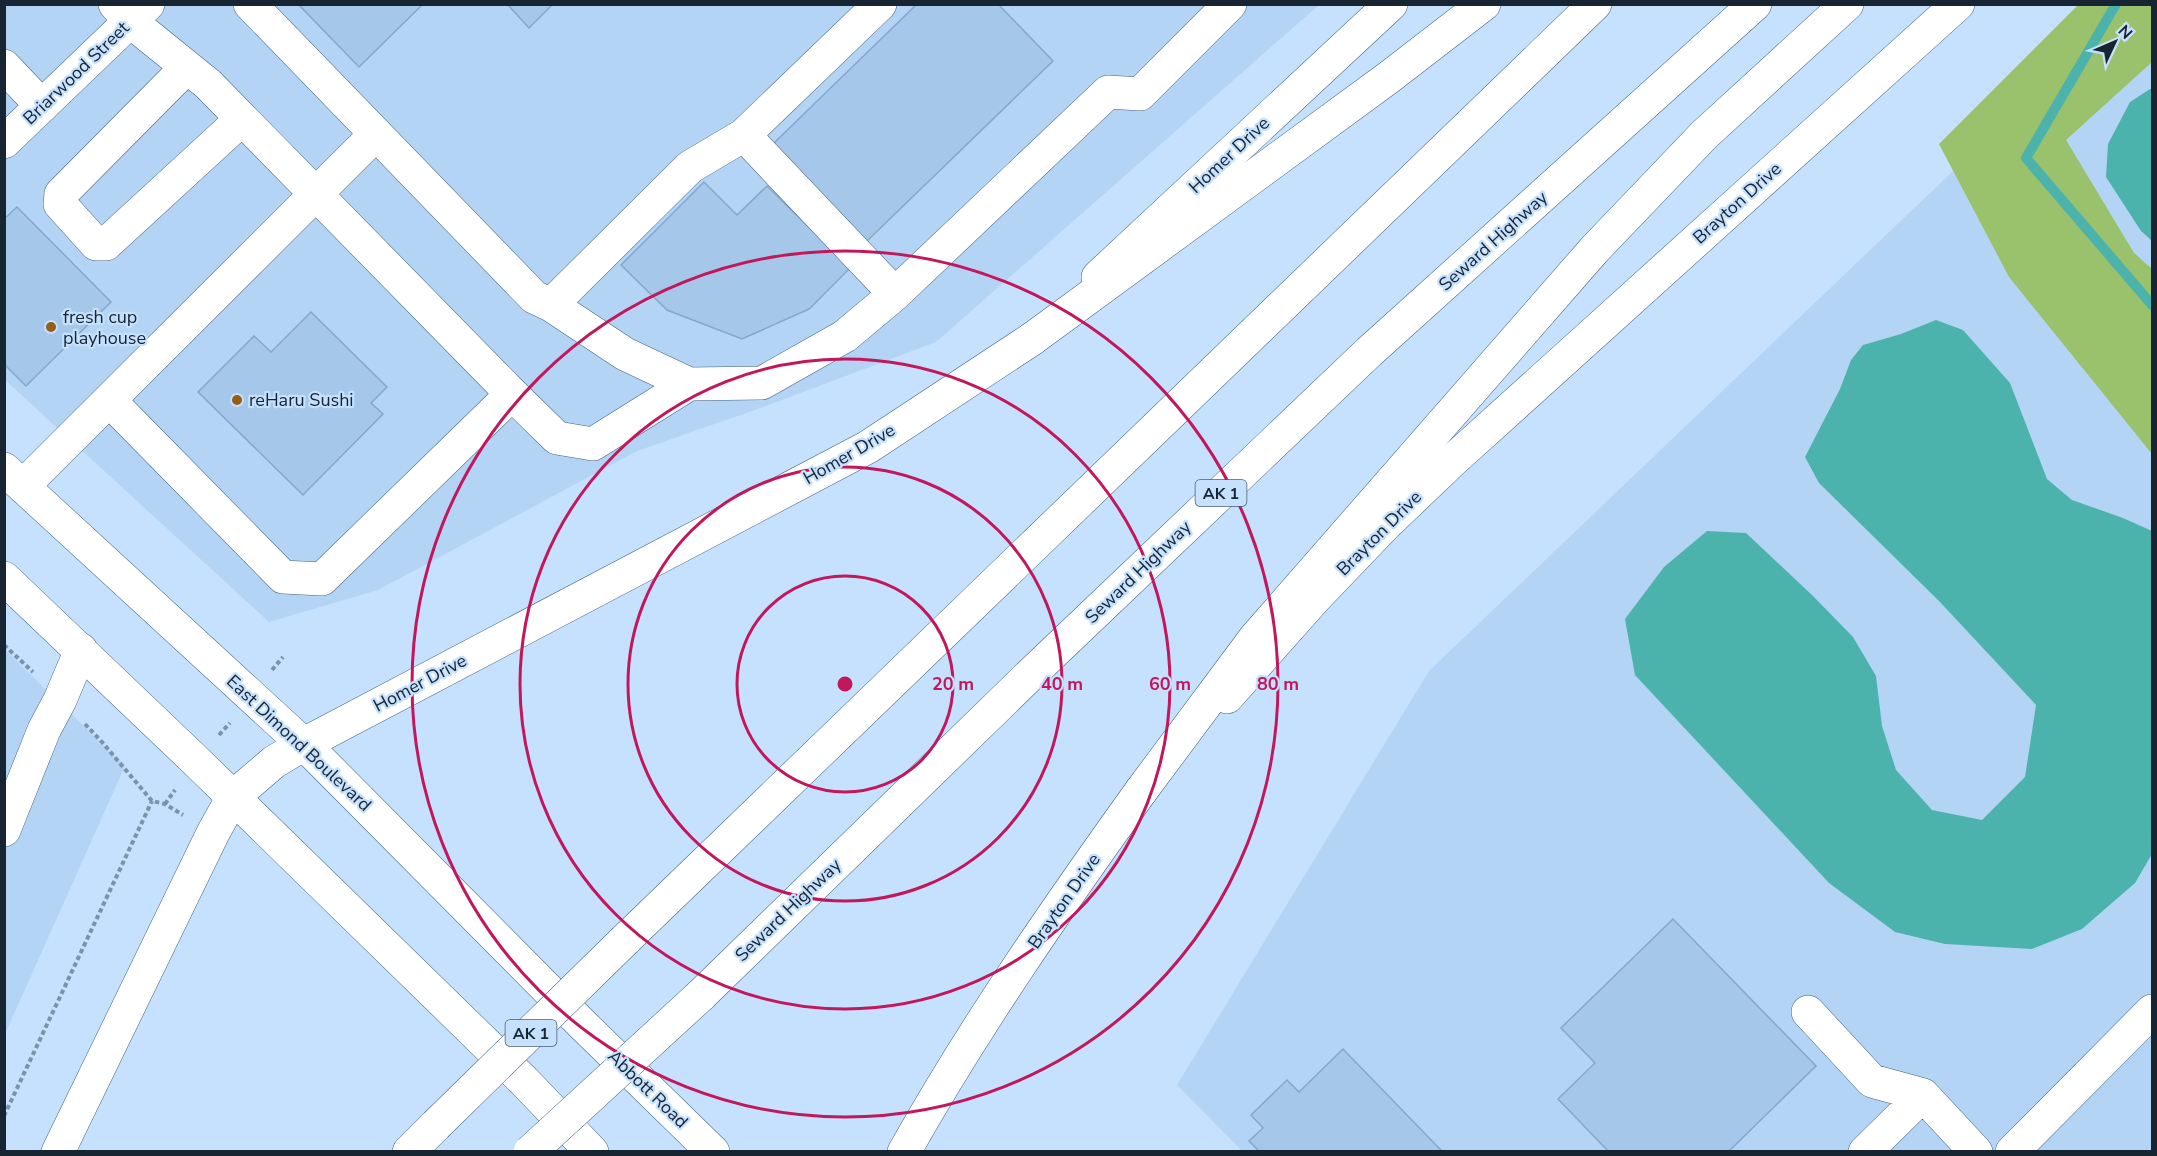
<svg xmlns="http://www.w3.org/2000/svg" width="2157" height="1156" viewBox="0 0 2157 1156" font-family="'Nunito Sans',sans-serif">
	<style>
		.built { fill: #b4d4f5 }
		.green { fill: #9ac16b }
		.water { fill: #4cb3ac }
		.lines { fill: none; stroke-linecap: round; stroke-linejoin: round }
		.stream { stroke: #4cb3ac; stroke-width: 10 }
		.building { fill: #a4c7ea; stroke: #85a7c9; stroke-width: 1.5 }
		.minor-casing { stroke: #436382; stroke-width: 34 }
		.major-casing { stroke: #436382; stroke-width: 34 }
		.highway-casing { stroke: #436382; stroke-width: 34 }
		.path { stroke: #7b92a8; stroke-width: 4; stroke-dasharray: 4.5 3; stroke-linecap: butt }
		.minor { stroke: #fff; stroke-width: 33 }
		.major { stroke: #fff; stroke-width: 33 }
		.highway { stroke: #fff; stroke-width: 33 }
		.highway-bridge-casing { stroke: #436382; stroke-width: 34; stroke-linecap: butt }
		.highway-bridge { stroke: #fff; stroke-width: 33 }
		.ring { fill: none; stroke: #c2185b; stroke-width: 3 }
		.poi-dot { fill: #945e14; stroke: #c5e1fe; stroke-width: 2 }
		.labels { text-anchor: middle; stroke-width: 4.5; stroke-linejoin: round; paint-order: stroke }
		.shield { fill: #c5e1fe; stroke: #4b5d6f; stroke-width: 1.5 }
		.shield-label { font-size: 16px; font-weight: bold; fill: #172532 }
		.street-label { font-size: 18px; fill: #172532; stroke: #c5e1fe }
		.poi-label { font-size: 18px; fill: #172532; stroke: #c5e1fe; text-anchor: start }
		.centre { fill: #c2185b; stroke: #c5e1fe; stroke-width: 3 }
		.ring-label { font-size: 18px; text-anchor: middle; font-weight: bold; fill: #c2185b; stroke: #c5e1fe; stroke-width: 4.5; stroke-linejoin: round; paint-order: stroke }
	</style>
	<rect width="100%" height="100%" fill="#c5e1fe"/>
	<path class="built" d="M4,5H1319L936,342L766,406L637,451L378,590L269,622L5,380Z
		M2127,5H2152V1151H1242L1177,1085L1429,671Z
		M5,650L125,766L5,1034Z"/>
	<path class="green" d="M2078,5H2152V62L2066,140L2134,253L2152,269V454L2009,277L1939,144Z"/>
	<path class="water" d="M2150,89H2152V241L2141,231L2106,177L2108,144L2130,102Z
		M1936,320L1963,330L2010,383L2047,479L2072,500L2123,518L2152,531V854L2135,883L2082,929L2032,949L1945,944L1895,932L1829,883L1635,675L1625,619L1664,567L1707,531L1746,533L1813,596L1853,637L1876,676L1882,726L1896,770L1932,810L1982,820L2025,777L2036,705L1939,601L1819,483L1805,457L1840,389L1851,360L1863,345L1901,334Z"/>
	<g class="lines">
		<path class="stream" d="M2116,4L2026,158L2152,305"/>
	</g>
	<path class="building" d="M298,4H423L359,67Z
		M507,4H553L529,28Z
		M917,4H998L1053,61L867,241L773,144Z
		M704,182L737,215L767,186L850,268L809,309L742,339L667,310L621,265Z
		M17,207L111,302L26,386L4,364V219Z
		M311,312L387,387L371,403L383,414L303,495L198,392L254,336L271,352Z
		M1673,919L1816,1066L1728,1152H1609L1558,1099L1595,1063L1561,1028Z
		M1343,1049L1436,1145L1443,1152H1260L1249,1141L1263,1128L1251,1115L1287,1080L1299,1092Z"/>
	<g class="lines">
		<g class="minor-casing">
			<path id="minor" d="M115,4L130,21L208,84L512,394L557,438L593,444L689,384
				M250,4L534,297L551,305L625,354L689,384L762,383L845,336L895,294L1108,92L1140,94L1230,4
				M4,66L42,106
				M187,67L61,194L60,204L96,244H106L242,119
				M744,135L895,294
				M4,142L148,4
				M1098,277L1391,4
				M551,305L690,167L744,135L880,4
				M109,400L283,577L322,579L512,394
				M23,486L376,134
				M1227,697L1316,597L1384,526L1451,462L1958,4
				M4,830L44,730L60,700L81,650
				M1808,1012L1872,1081L1923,1095
				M1865,1152L1923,1095L1976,1152
				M2012,1152L2152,1011"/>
		</g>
		<g class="major-casing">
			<path id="major" d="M4,469L313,753L584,1026L713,1152
				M4,578L197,762L524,1081L592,1152
				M233,797L274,762L304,744L868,447L1032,339
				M904,1152C975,1026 1057,908 1141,791"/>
		</g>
		<g class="highway-casing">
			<path id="highway" d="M1032,339L1388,78L1484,4
				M1141,791L1255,638L1594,250L1704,135L1847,4
				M625,940L1595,4
				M700,996L1032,673L1369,352L1755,4
				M58,1152L213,833L233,797
				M409,1152L436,1125"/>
		</g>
		<path class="path" d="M4,645L33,672
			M272,670L283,657
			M85,724L102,742L152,801L165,804L183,815
			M219,735L230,723
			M165,804L175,790
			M4,1116L152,801"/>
		<use href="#minor" class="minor"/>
		<use href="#major" class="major"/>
		<use href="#highway" class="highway"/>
		<g class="highway-bridge-casing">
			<path id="highway-bridge" d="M436,1125L625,940
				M530,1152L700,996"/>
		</g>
		<use href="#highway-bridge" class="highway-bridge"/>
	</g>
	<g class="ring">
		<circle cx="845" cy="684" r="108"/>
		<circle cx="845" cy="684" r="217"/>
		<circle cx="845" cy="684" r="325"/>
		<circle cx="845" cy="684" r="433"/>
	</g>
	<g class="poi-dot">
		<circle cx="51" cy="327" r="6"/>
		<circle cx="237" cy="400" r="6"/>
	</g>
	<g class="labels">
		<g class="shield">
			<rect x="1195.5" y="480" width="51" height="26" rx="4.5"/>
			<rect x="505.5" y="1020" width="51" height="26" rx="4.5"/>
		</g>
		<g class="shield-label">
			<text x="1221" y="499">AK 1</text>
			<text x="531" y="1039">AK 1</text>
		</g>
		<g class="street-label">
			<text transform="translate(76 73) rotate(-44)" y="6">Briarwood Street</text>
			<text transform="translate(1229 155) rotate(-43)" y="6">Homer Drive</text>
			<text transform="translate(1737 203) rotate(-42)" y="6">Brayton Drive</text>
			<text transform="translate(1493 241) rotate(-42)" y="6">Seward Highway</text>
			<text transform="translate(849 454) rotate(-30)" y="6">Homer Drive</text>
			<text transform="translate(1379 533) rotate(-45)" y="6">Brayton Drive</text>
			<text transform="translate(1138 572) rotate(-44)" y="6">Seward Highway</text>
			<text transform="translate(420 683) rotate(-28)" y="6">Homer Drive</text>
			<text transform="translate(299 743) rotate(43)" y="6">East Dimond Boulevard</text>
			<text transform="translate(1064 901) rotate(-55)" y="6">Brayton Drive</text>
			<text transform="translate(788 910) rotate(-44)" y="6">Seward Highway</text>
			<text transform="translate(648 1089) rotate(44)" y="6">Abbott Road</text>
		</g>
		<g class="poi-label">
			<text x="63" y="323">fresh cup<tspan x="63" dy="21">playhouse</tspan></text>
			<text x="249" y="406">reHaru Sushi</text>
		</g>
	</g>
	<circle cx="845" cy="684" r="9" class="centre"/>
	<g class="ring-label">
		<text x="953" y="690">20 m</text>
		<text x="1062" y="690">40 m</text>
		<text x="1170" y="690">60 m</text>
		<text x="1278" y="690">80 m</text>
	</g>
	<rect width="2157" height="1156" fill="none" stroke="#172532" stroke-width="12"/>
	<g transform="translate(2115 42) rotate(46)" stroke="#c5e1fe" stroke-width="4.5" paint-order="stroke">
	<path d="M0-4.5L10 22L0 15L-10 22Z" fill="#172532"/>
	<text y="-9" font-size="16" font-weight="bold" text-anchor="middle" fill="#172532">N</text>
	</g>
</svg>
